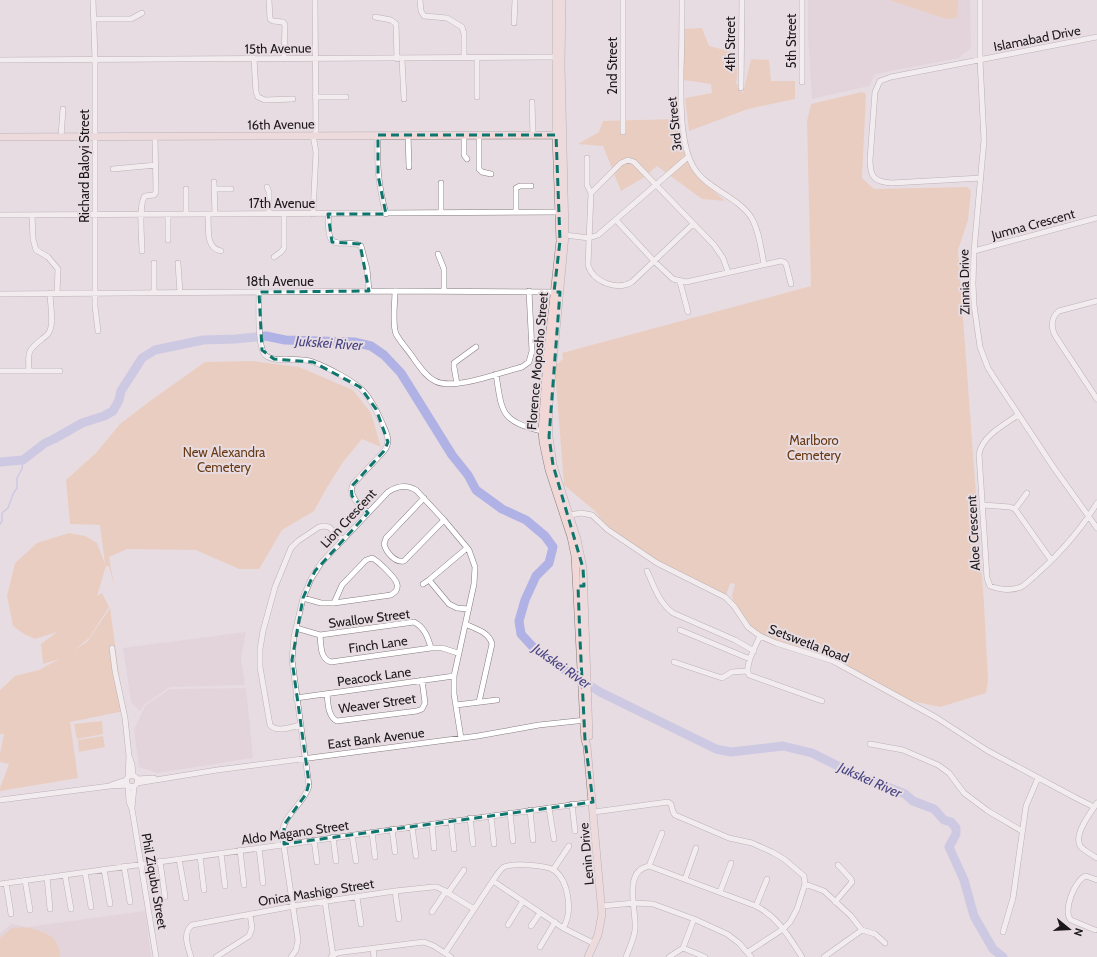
<svg xmlns="http://www.w3.org/2000/svg" width="1097" height="957" viewBox="0 0 1097 957" font-family="Cabin,sans-serif">
	<style>
		.built { fill: #ddcbd2 }
		.green { fill: #ecbb99 }
		.lines { fill: none; stroke-linecap: round; stroke-linejoin: round }
		.stream { stroke: #b0b1e5; stroke-width: 1.5 }
		.river { stroke: #b0b1e5; stroke-width: 9 }
		.street-casing { stroke: #857c80; stroke-width: 6 }
		.secondary-casing { stroke: #857c80; stroke-width: 8 }
		.street { stroke: #fff; stroke-width: 5 }
		.secondary { stroke: #f1d7d6; stroke-width: 7 }
		.marked { fill: none; stroke: #0f766e; stroke-width: 3; stroke-dasharray: 8 5; stroke-linejoin: round }
		.labels { text-anchor: middle; stroke-width: 4; stroke-linejoin: round; paint-order: stroke }
		.street-label { font-size: 13px; fill: #1c181a; stroke: #e7dce1 }
		.park-label { font-size: 13px; fill: #693a14; stroke: #e7dce1 }
		.water-label { font-size: 14px; font-style: italic; fill: #494585; stroke: #e7dce1 }
	</style>
	<rect width="100%" height="100%" fill="#e7dce1"/>
	<path class="built" d="M808,0H970L971,48L959,58L875,74L869,86L812,99L808,36Z
		M246,632L241,658L245,685L170,687L145,704L140,711L131,702L123,648Z
		M246,688L253,758L157,773L139,767L134,730L145,706L170,689Z
		M145,911L151,957H0V933L12,924L27,927Z"/>
	<path class="green" d="M889,0H958L957,18L946,19Z
		M702,28L709,46L737,53V77L736,83L743,93L751,59L769,60L771,81H795V99L748,109L689,131L685,98L712,93L711,84L683,80L682,29Z
		M862,92L866,94L862,178L874,189L967,187L971,191L968,220L958,250L984,603L988,681L986,693L940,707L912,701L832,660L768,640L750,629L733,602L732,595L735,584L730,583L726,596L674,571L610,530L595,511L564,485L555,371L556,365L563,359L562,353L811,286L807,121L811,104Z
		M676,119L683,147L699,178L725,201L702,199L657,166L643,178L621,191L603,146L578,144L599,132L603,121Z
		M252,361L299,367L353,390L371,413L381,447L362,439L343,462L326,489L314,511L282,530L259,569H239L196,550L127,549L109,557L114,586L109,566H106L97,596L102,593L109,607L89,638L74,650L87,642L110,608L124,711L70,722L78,778L0,791V788L9,764L0,762V754L4,734H0V690L15,676L39,670L59,659L43,664L41,644L57,632L35,639L24,634L13,626L7,596L15,563L37,543L69,533L85,536L97,543L105,564L100,525L70,524L66,480L96,453L120,424L150,401L205,362Z
		M102,721L103,734L77,739L74,724Z
		M103,736L105,747L79,752L78,740Z
		M24,927C42,931 60,934 60,957H0V938L12,928Z"/>
	<g class="lines">
		<path class="stream" d="M0,524L2,521V513L8,508L13,494L17,488V478L22,469L23,460"/>
		<path class="river" d="M0,462L23,460L45,443L54,439L82,423L104,416L113,411L119,400L121,391L142,358L155,350L203,340L235,339L266,336L285,340L354,342L371,346L384,355L401,373L452,455L468,475L476,490L502,509L526,520L545,536L553,547L549,563L536,576L525,600L519,621L521,634L532,646L554,663L600,692L716,749L731,752L783,746L812,753L868,781L885,786L905,794L913,801L934,809L944,820L951,822L956,828V834L949,847L964,880L974,916L993,949L1003,957"/>
		<g class="street-casing">
			<path id="street" d="M93,0L95,60V306L98,331
				M269,0L270,19L273,21L283,22L285,25L284,59
				M315,0L316,135
				M420,0L421,11L424,16L447,18L462,27L464,34V58
				M623,0V132
				M682,0C682,23 682,47 681,70C681,98 679,143 694,168C707,189 738,197 751,217C759,230 761,249 764,264
				M802,0V82
				M980,0V60L984,140L974,251L973,284L974,305L980,347L988,368L995,379L1054,468L1097,528
				M375,17L391,20L396,24L397,59
				M94,19H131L142,13
				M514,23L515,0
				M477,58V97
				M254,59L256,92L258,97L265,100L293,99
				M402,59L404,99
				M0,60L555,57
				M741,88L742,0
				M315,97H346
				M532,102L533,135
				M313,135L316,152L313,214
				M378,135C377,165 378,185 386,214
				M408,135L409,167
				M464,135V155L467,159
				M479,135V169L482,172L491,174
				M61,137L63,109
				M587,158V185L591,193L588,265C593,282 617,291 632,282L693,224
				M113,169L156,165
				M981,178L892,183C874,182 870,177 870,160L875,92L880,81L891,77L1097,37
				M214,182L215,213
				M441,183V213
				M267,187L269,192V213
				M214,189H231
				M591,193L621,163L628,160L634,162L714,245L723,258L728,272
				M516,212V188L520,186H531
				M168,214V240
				M186,214V189
				M208,214C209,228 205,248 221,251
				M328,214C329,221 327,233 331,239C334,247 353,240 361,246L367,269L369,291
				M0,215L561,212
				M32,215L33,239L36,250L48,257L58,269L57,293
				M616,220L654,261L673,279L686,282L781,261L784,262L786,264L791,284
				M565,235L589,238L598,235L688,157
				M142,251C142,240 138,204 145,196L154,195L156,192L155,137
				M974,251L1097,218
				M438,254L444,269V291
				M274,257L281,252L284,248V214
				M154,263V293
				M178,263L180,293
				M680,282L688,312
				M395,291C395,302 392,324 396,334C401,343 409,351 414,359C420,367 426,377 435,381C454,391 501,372 522,367L529,362L532,351L529,291
				M259,292C259,305 257,346 265,355C275,364 299,356 313,362C327,367 356,382 365,393C373,402 378,414 383,425C387,434 391,442 384,451L353,484C347,496 361,506 368,513
				M0,294L397,291L557,292
				M1097,301L1059,311C1050,318 1051,329 1056,337L1097,399
				M0,371H60
				M29,371C28,352 27,351 42,339C45,337 49,334 50,330C54,322 50,303 50,293
				M496,374C502,414 501,421 542,431
				M457,384L454,367V363L476,347
				M1018,415C1004,425 982,436 979,454L987,578L990,586C1001,590 1013,591 1023,586C1052,562 1078,535 1097,503
				M424,498L386,538L384,544C386,552 395,563 404,561L444,520
				M983,505L1010,507L1015,509L1051,560
				M1015,509L1027,493
				M570,515L581,513L592,515L608,530L657,563L725,597L734,606L748,627L760,636L776,643L833,661L937,718L988,751L1076,798L1094,807
				M467,548L429,580L449,604L457,608L468,609
				M372,558C377,560 396,578 397,584C398,587 397,589 396,591L391,595L334,603L342,585L366,560Z
				M647,571C654,586 659,603 673,613L735,640L754,651
				M423,584L429,580
				M303,598L321,603H334
				M465,624C476,629 489,632 492,644L479,702
				M296,628L320,635L414,622C424,627 428,637 431,648
				M680,630L750,659
				M320,635C321,645 320,659 331,662L431,648H442L458,653
				M760,636C756,645 744,666 749,675L822,701
				M112,648L115,671L125,718L129,756L128,777
				M674,662L722,678L732,672L747,671
				M327,694C328,703 328,717 337,721L417,711L422,709L425,703L422,680
				M296,698L454,676
				M456,705L497,700
				M301,725C291,727 277,733 270,725L260,667V649L263,631L275,587L291,548L298,541L319,527L324,526L329,527L343,540
				M870,744L903,750L938,765L949,773L964,793L988,811L1022,831
				M129,756L132,764L133,776
				M126.5 781a5.5 5.5 0 1 1 11 0a5.5 5.5 0 1 1-11 0Z
				M137,779L154,778
				M137,783L217,770L478,736L539,725L586,720
				M111,785L126,780
				M128,785L129,802L132,809L156,957
				M0,800L110,786L128,785
				M1097,803C1091,812 1072,836 1081,847C1085,851 1092,855 1097,858
				M572,804L575,831
				M132,808L134,786
				M549,808L554,839
				M530,810L533,840
				M594,812L668,802L671,804L673,812L675,815L729,838L752,843L772,852L784,859L804,876L805,884L797,909L790,922L783,929L748,952
				M510,813L513,841
				M491,816L494,844
				M470,818L473,844
				M451,821L454,849
				M432,824L434,848
				M412,827L416,856
				M392,829L395,852
				M372,832L375,857
				M352,835L356,861
				M333,837L336,861
				M314,840L317,862
				M259,848L263,883
				M240,850L244,885
				M221,853L225,886
				M200,856L204,890
				M179,859L186,898
				M160,861L165,897
				M124,866L130,902
				M649,866L662,833
				M104,869L110,904
				M553,870L569,846
				M85,872L91,907
				M65,875L71,909
				M47,877L50,909
				M685,879L696,848
				M25,880L30,910
				M493,881L563,928L595,944
				M6,883L11,914
				M0,884L593,802
				M805,884L824,891L851,916L862,930L875,934L885,943
				M395,891L399,919
				M720,892L731,863
				M448,893L464,870
				M357,897L361,924
				M325,902L333,955
				M835,902L852,882L851,879L838,865
				M602,906L634,903L653,904L694,919L727,934L739,943L751,957
				M756,906L767,879
				M432,912L446,891
				M508,925L523,901
				M531,926L540,913
				M1095,930L1071,920C1062,912 1075,879 1086,876L1097,880
				M1003,932L1013,898L1026,806L1038,778
				M540,947L555,922
				M373,948L374,957
				M683,948L705,957
				M445,953L496,876C498,873 501,869 504,867C513,863 546,865 554,870C569,881 573,913 563,928
				M191,957C188,947 182,933 192,925L294,906L395,891L433,887H437L443,890L474,909
				M216,957L249,936L252,928L250,914
				M291,957L296,950L298,940L282,834C283,815 304,804 309,786L292,660L294,637L303,598L311,579L321,563L388,492C397,486 406,484 416,490L444,520L469,550L475,567L474,584L454,676V694L461,738
				M331,957L337,953L343,952L424,942L434,946L451,957
				M626,957C629,949 634,939 635,930C637,911 622,871 649,866L756,906C778,917 789,937 802,957
				M669,957L683,948L694,919
				M824,957L862,930"/>
		</g>
		<g class="secondary-casing">
			<path id="secondary" d="M556,0V135L560,241L547,358L542,431L543,442L549,470L571,537L575,556L584,726L585,740L587,746L602,914L598,935L588,957
				M562,0L561,64L565,235L549,404V437L553,465L577,539L583,568L589,736
				M0,137L560,135"/>
		</g>
		<use href="#street" class="street"/>
		<use href="#secondary" class="secondary"/>
	</g>
	<path d="M0 0H1097V957H0ZM378,135H556L560,241L554,292H560L549,437L553,465L583,568L584,586H578L580,639L585,740L593,802L284,844V825L306,794L309,783L292,660L303,598L315,571L368,513L352,496L351,487L384,451L388,442L376,409L360,387L313,362L274,359L262,350L259,292L369,291L360,244L332,242L328,214H386L378,175Z" fill="#e7dce1" fill-opacity=".55" fill-rule="evenodd"/>
	<path class="marked" d="M378,135H556L560,241L554,292H560L549,437L553,465L583,568L584,586H578L580,639L585,740L593,802L284,844V825L306,794L309,783L292,660L303,598L315,571L368,513L352,496L351,487L384,451L388,442L376,409L360,387L313,362L274,359L262,350L259,292L369,291L360,244L332,242L328,214H386L378,175Z"/>
	<g class="labels">
		<g class="street-label">
			<text transform="translate(1037 38) rotate(-11)" y="5">Islamabad Drive</text>
			<text transform="translate(791 41) rotate(-90)" y="5">5th Street</text>
			<text transform="translate(730 44) rotate(-90)" y="5">4th Street</text>
			<text transform="translate(278 48) rotate(-1)" y="5">15th Avenue</text>
			<text transform="translate(612 66) rotate(-90)" y="5">2nd Street</text>
			<text transform="translate(281 124) rotate(-1)" y="5">16th Avenue</text>
			<text transform="translate(674 124) rotate(-96)" y="5">3rd Street</text>
			<text transform="translate(84 166) rotate(-90)" y="5">Richard Baloyi Street</text>
			<text x="282" y="208">17th Avenue</text>
			<text transform="translate(1033 224) rotate(-15)" y="5">Jumna Crescent</text>
			<text x="280" y="286">18th Avenue</text>
			<text transform="translate(964 282) rotate(-91)" y="5">Zinnia Drive</text>
			<text transform="translate(537 361) rotate(-85)" y="5">Florence Moposho Street</text>
			<text transform="translate(348 518) rotate(-47)" y="5">Lion Crescent</text>
			<text transform="translate(973 533) rotate(-93)" y="5">Aloe Crescent</text>
			<text transform="translate(369 618) rotate(-7)" y="5">Swallow Street</text>
			<text transform="translate(809 643) rotate(21)" y="5">Setswetla Road</text>
			<text transform="translate(378 644) rotate(-8)" y="5">Finch Lane</text>
			<text transform="translate(374 676) rotate(-8)" y="5">Peacock Lane</text>
			<text transform="translate(377 703) rotate(-8)" y="5">Weaver Street</text>
			<text transform="translate(376 738) rotate(-7)" y="5">East Bank Avenue</text>
			<text transform="translate(295 832) rotate(-8)" y="5">Aldo Magano Street</text>
			<text transform="translate(586 854) rotate(-95)" y="5">Lenin Drive</text>
			<text transform="translate(155 881) rotate(80)" y="5">Phil Ziqubu Street</text>
			<text transform="translate(316 892) rotate(-9)" y="5">Onica Mashigo Street</text>
		</g>
		<g class="park-label">
			<text x="814" y="445">Marlboro<tspan x="814" dy="15">Cemetery</tspan></text>
			<text x="224" y="457">New Alexandra<tspan x="224" dy="15">Cemetery</tspan></text>
		</g>
		<g class="water-label">
			<text transform="translate(329 343) rotate(4)" y="5">Jukskei River</text>
			<text transform="translate(562 666) rotate(35)" y="5">Jukskei River</text>
			<text transform="translate(870 780) rotate(24)" y="5">Jukskei River</text>
		</g>
	</g>
	<g transform="translate(1069 929) rotate(108)" stroke="#e7dce1" stroke-width="3" paint-order="stroke">
	<path d="M0-3L7 15L0 10L-7 15Z" fill="#1c181a"/>
	<text y="-6" font-size="11" font-weight="bold" text-anchor="middle" fill="#1c181a">N</text>
	</g>
</svg>
